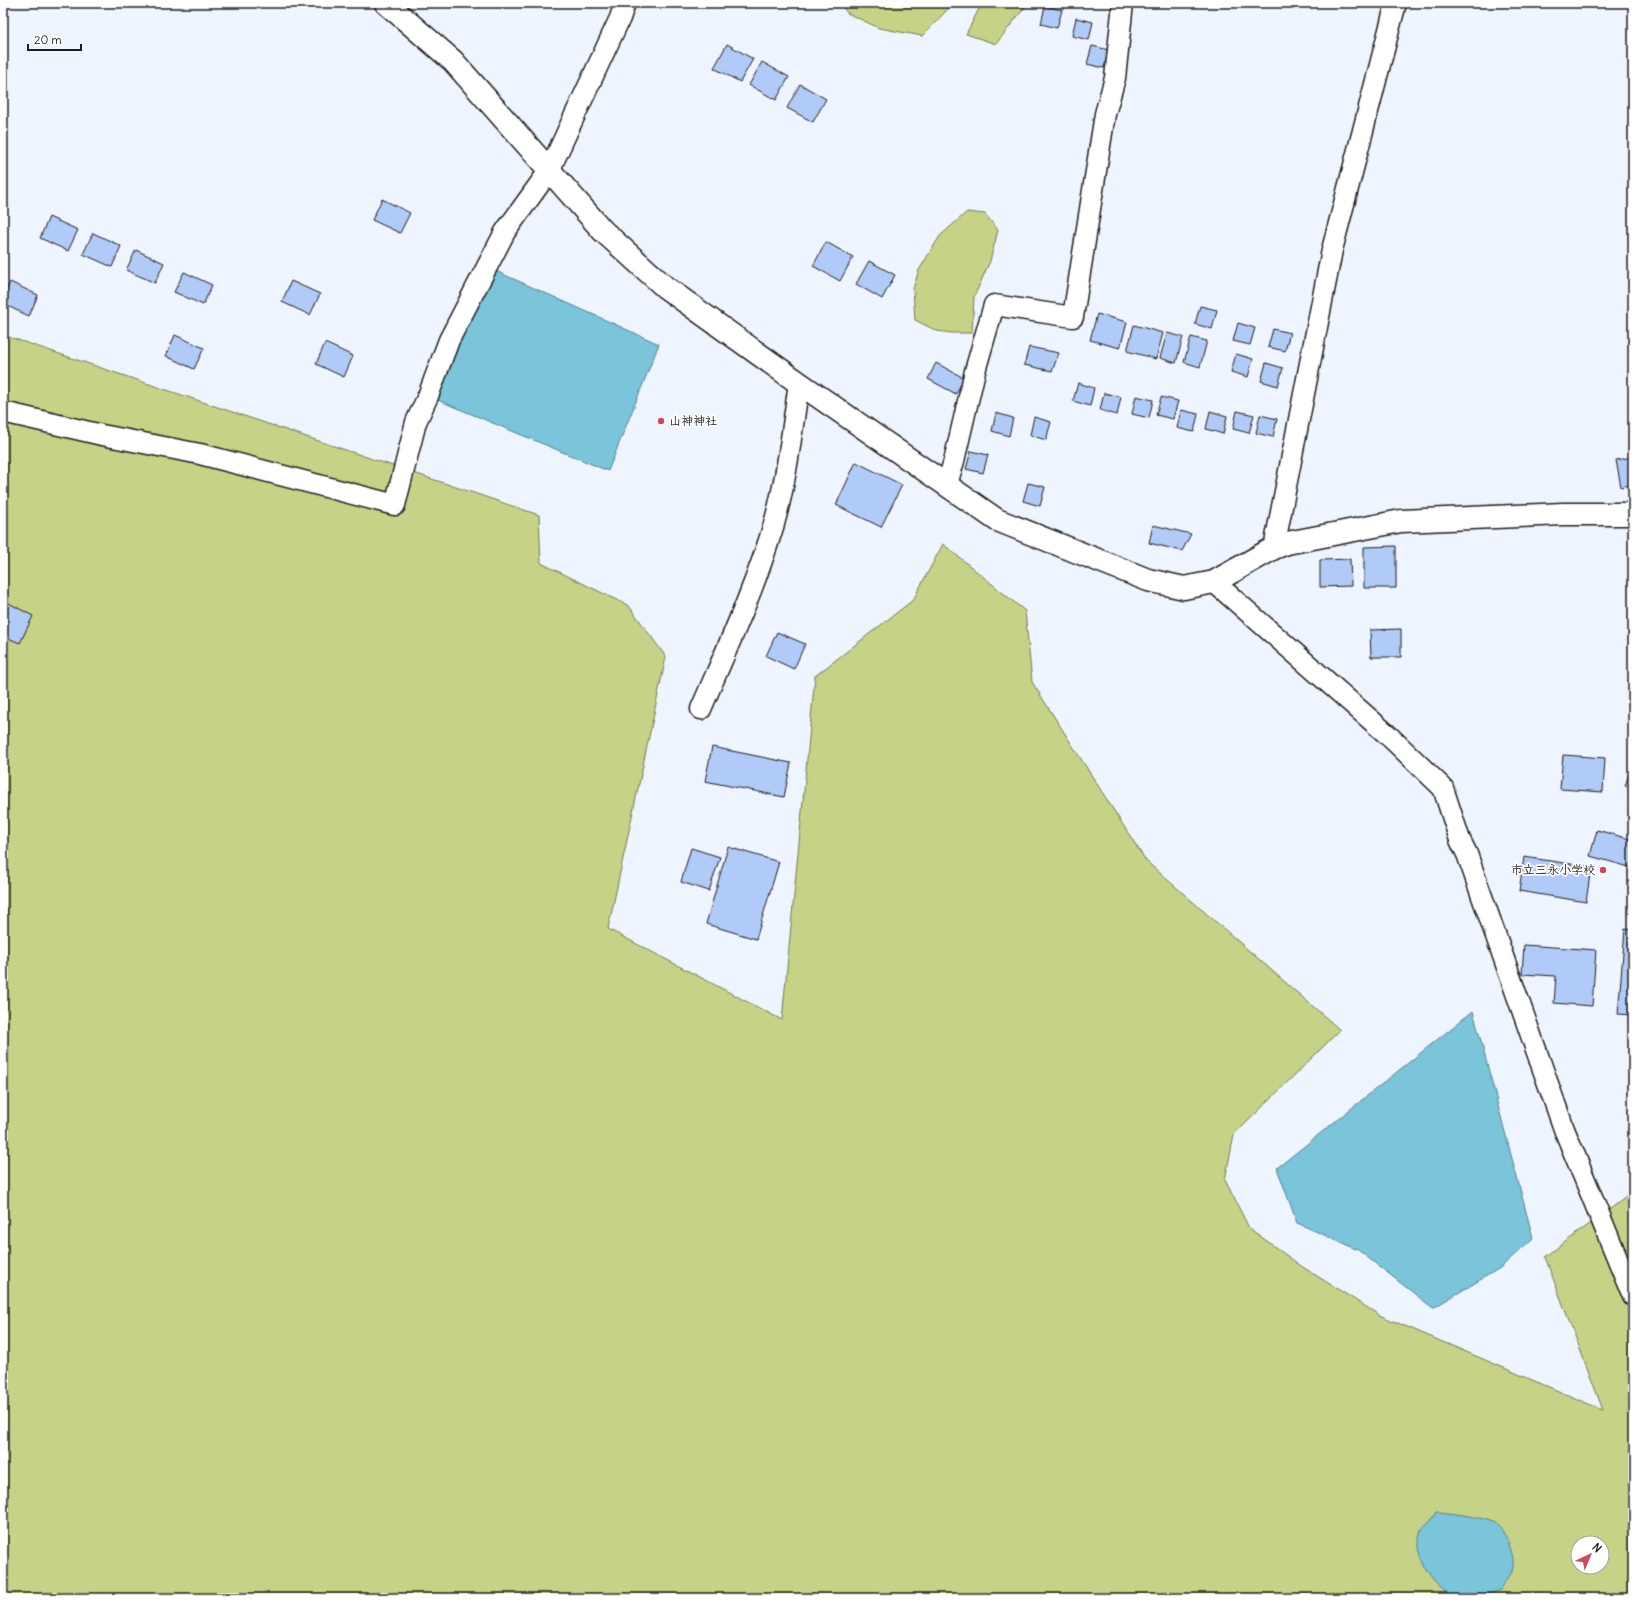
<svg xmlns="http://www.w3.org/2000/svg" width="1636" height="1601" viewBox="0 0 1636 1601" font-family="Delius,'Klee One',sans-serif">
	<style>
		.green { fill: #c6d386; stroke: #717851; fill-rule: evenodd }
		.water { fill: #7ac5da; stroke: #54818e }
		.building { fill: #b1cbf8; stroke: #1c1c1c }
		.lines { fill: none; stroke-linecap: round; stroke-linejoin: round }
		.minor-casing { stroke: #1c1c1c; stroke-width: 23 }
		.tertiary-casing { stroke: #1c1c1c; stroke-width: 25 }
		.minor { stroke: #fff; stroke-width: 20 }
		.tertiary { stroke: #fff; stroke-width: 22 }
		.poi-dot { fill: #d1495b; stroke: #fff; stroke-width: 1.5 }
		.labels { text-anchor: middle; stroke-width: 3.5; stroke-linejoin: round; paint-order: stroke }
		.poi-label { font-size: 12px; font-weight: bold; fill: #1c1c1c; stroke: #fff; text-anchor: start }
	</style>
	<rect width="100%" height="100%" fill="#eff5fe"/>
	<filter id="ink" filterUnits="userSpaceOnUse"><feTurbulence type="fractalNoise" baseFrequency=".025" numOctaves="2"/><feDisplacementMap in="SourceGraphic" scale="8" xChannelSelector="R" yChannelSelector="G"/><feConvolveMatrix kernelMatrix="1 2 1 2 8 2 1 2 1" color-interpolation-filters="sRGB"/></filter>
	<g filter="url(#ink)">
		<path class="green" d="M840,3H951L949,8L922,36L879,28L847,13Z
			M982,3H1028L996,44L966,34Z
			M967,212L985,214L998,230L990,261L974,297L972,333H951L937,331L915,320L913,289L919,270L940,236Z
			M3,335L539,515L541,563L629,606L666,657L608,929L782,1020L815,676L913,600L943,544L1025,611L1032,682L1146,861L1340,1030L1234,1135L1225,1180L1249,1228L1301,1266L1379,1315L1603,1410L1545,1257L1629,1195L1633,1094V1598H3ZM1578,1543H1602V1567H1578Z"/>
		<path class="water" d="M487,267L659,344L608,471L428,396Z
			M1473,1011L1533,1238L1500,1268L1433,1308L1358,1250L1297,1223L1277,1168Z
			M1437,1512C1450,1513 1484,1517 1495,1523C1507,1530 1514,1554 1513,1568C1513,1575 1505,1584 1501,1590C1489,1594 1476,1599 1462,1598C1439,1596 1422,1568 1418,1548C1417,1543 1420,1535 1421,1530L1430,1523Z"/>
		<path class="building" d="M1045,6L1062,10L1057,28L1041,24Z
			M1076,18L1093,22L1089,40L1072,36Z
			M727,44L753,59L740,82L714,68Z
			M1092,46L1109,50L1104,68L1087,64Z
			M762,62L789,77L776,100L749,85Z
			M800,84L826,99L813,122L787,108Z
			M382,199L410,213L400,233L372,220Z
			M49,217L78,230L68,251L40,238Z
			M93,233L121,246L112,267L83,254Z
			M826,242L853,257L840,281L813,266Z
			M136,250L164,263L155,283L126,270Z
			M869,261L895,275L882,299L856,284Z
			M184,272L212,285L203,305L174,292Z
			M291,281L320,294L310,315L282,302Z
			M10,282L38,295L29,316L3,304V297Z
			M1200,306L1217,310L1212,329L1195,324Z
			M1097,314L1127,322L1120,348L1090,340Z
			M1238,323L1255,328L1250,345L1233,341Z
			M1134,325L1163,333L1156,359L1127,351Z
			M1273,329L1290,333L1285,351L1268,347Z
			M1167,333L1183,337L1176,363L1160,358Z
			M175,335L204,348L194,369L166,356Z
			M1191,337L1207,341L1200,367L1184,362Z
			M325,343L353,356L344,377L316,364Z
			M1029,347L1059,353L1052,371L1024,365Z
			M1236,354L1253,359L1248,377L1231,372Z
			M936,363L964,378L956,394L928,379Z
			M1266,363L1283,368L1278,386L1261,381Z
			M1078,383L1094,388L1090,406L1073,401Z
			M1104,393L1121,397L1117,415L1100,410Z
			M1136,396L1153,400L1149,418L1132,414Z
			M1161,397L1178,401L1173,419L1156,415Z
			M1181,410L1198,414L1194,432L1177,428Z
			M1210,411L1227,416L1223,434L1206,429Z
			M1237,411L1254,415L1249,433L1233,429Z
			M996,413L1013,418L1009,436L992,431Z
			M1260,415L1277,419L1273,437L1256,433Z
			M1034,417L1051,422L1046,440L1030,435Z
			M971,451L988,455L983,473L966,469Z
			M1633,457V484L1621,487L1616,460Z
			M856,462L902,485L881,527L836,505Z
			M1028,483L1045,487L1040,506L1023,501Z
			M1153,525L1191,534L1182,551L1149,543Z
			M1396,546V588H1364V547Z
			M1350,559L1351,586L1320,587V560Z
			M3,600L33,616L20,643L3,636Z
			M1401,629V657H1371L1370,630Z
			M777,632L805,644L794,669L766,656Z
			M712,747L791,763L784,797L705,781Z
			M1563,755L1605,758L1603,792L1560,789Z
			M1633,762V789L1625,786Z
			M1597,830L1633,840V868L1590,856Z
			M728,847L779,862L756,939L706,924Z
			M691,848L720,857L709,891L681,882Z
			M1524,857L1591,867L1586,902L1519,891Z
			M1625,929L1633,930V1015L1618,1014Z
			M1524,945L1596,950L1592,1006L1554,1003L1556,976L1522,974Z"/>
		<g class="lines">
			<g class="minor-casing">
				<path id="minor" d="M3,412L102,435L200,454L395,505L416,422L428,396L449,340L505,232L549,171L620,18L625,3
					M947,484L954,461L975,371L994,305L1073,317L1105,114L1115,78L1123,3
					M1274,548L1332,250L1396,3
					M1214,582L1389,736L1443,788L1460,840L1467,854L1564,1129L1633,1296
					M701,709C727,648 755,588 774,524C787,478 792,430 799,383"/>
			</g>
			<g class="tertiary-casing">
				<path id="tertiary" d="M386,3L453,61L603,231L665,287L799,383L997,520L1148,580L1184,588L1214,582L1274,548L1287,543L1401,521L1563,514H1633"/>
			</g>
			<use href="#minor" class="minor"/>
			<use href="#tertiary" class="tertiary"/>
		</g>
	</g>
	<g class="poi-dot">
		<circle cx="661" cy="421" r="4"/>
		<circle cx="1603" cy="870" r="4"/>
	</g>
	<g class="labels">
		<g class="poi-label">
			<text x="669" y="425">山神神社</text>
			<text x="1595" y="874" text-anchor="end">市立三永小学校</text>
		</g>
	</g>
	<rect width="1636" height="1601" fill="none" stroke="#fff" stroke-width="16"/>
	<rect x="8" y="8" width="1620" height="1585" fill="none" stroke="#1c1c1c" stroke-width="1.5" filter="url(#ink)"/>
	<g transform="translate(1590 1555) rotate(44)"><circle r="19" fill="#ffffff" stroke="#a4a4a4"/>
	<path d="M0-3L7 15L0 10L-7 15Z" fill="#d1495b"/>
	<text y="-6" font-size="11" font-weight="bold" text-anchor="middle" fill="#1c1c1c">N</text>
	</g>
	<path d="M28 44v6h53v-6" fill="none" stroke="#1c1c1c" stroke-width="2"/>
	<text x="34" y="44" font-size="12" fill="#1c1c1c" stroke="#ffffff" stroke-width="3" paint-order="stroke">20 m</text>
</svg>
